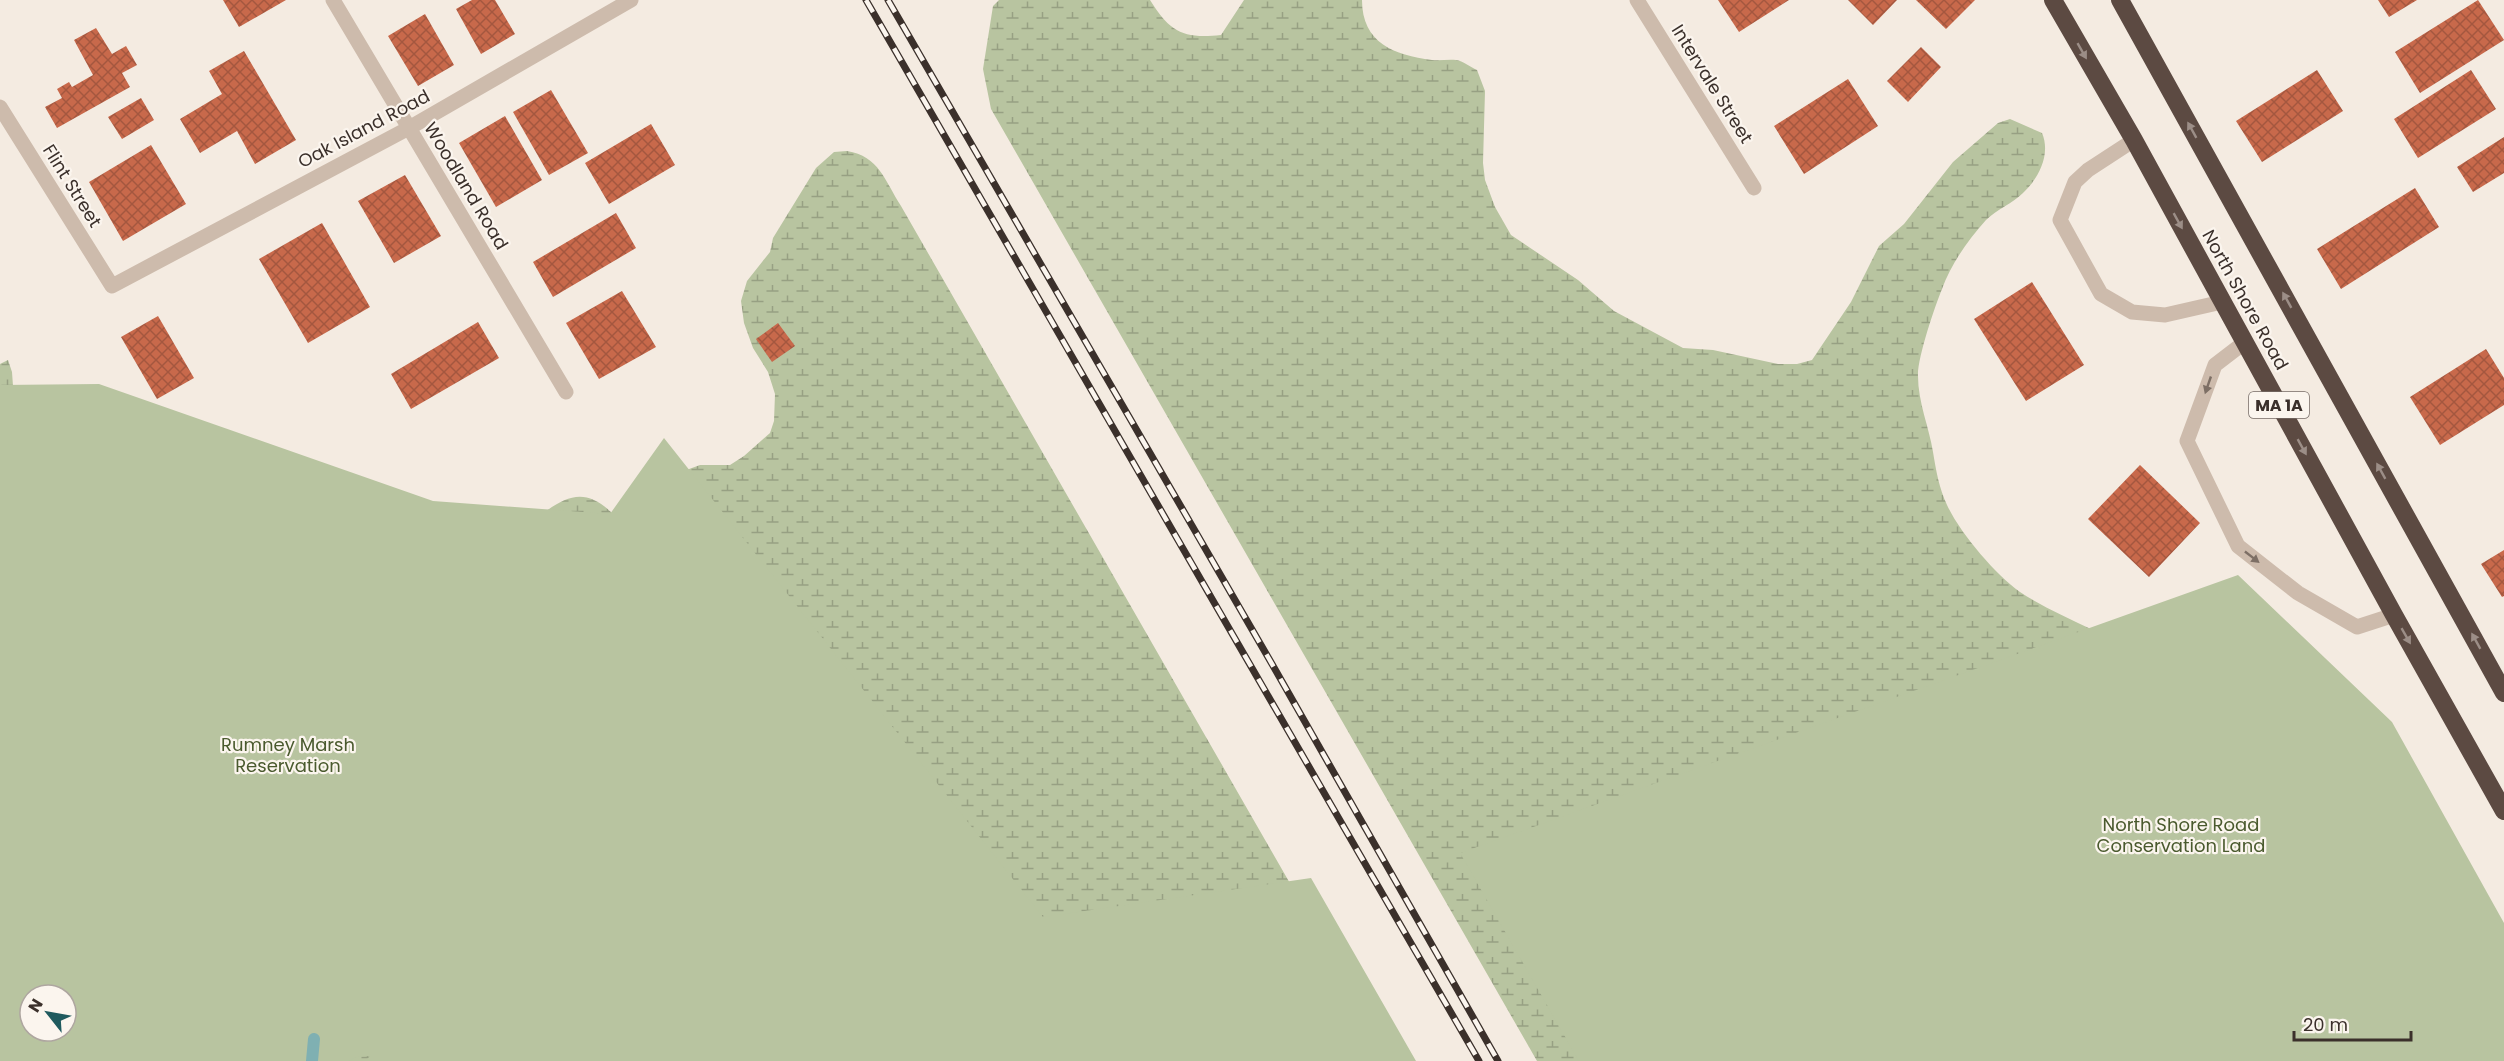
<svg xmlns="http://www.w3.org/2000/svg" width="2504" height="1061" viewBox="0 0 2504 1061" font-family="Poppins,sans-serif">
	<style>
		.wetland { fill: url(#wetland-marsh); fill-rule: evenodd }
		.green { fill: #b8c4a0; fill-rule: evenodd }
		.lines { fill: none; stroke-linecap: round; stroke-linejoin: round }
		.stream { stroke: #7fb0b2; stroke-width: 12 }
		.building { fill: url(#building-cross-hatch) }
		.lane { stroke: #cdbbac; stroke-width: 15 }
		.street { stroke: #cdbbac; stroke-width: 15 }
		.highway { stroke: #5c4a42; stroke-width: 18 }
		.rail-casing { stroke: #3b302b; stroke-width: 7 }
		.rail { stroke: #fbf5ee; stroke-width: 4.5; stroke-dasharray: 14; stroke-linecap: butt }
		.oneway { fill: #9c8e87 }
		.oneway2 { fill: #7d6f65 }
		.labels { text-anchor: middle; stroke-width: 4.5; stroke-linejoin: round; paint-order: stroke }
		.shield { fill: #fbf5ee; stroke: #756b66; stroke-width: 1.5 }
		.shield-label { font-size: 16px; font-weight: bold; fill: #3b302b }
		.street-label { font-size: 18px; fill: #3b302b; stroke: #fbf5ee }
		.park-label { font-size: 18px; fill: #4a5a2e; stroke: #fbf5ee }
	</style>
	<defs>
		<pattern id="wetland-marsh" width="20" height="14" patternUnits="userSpaceOnUse" patternTransform="scale(1.5)"><rect width="20" height="14" fill="#b8c4a0"/><path d="M1 5h8M5 5V1M11 12h8M15 12V8" fill="none" stroke="#97a083"/></pattern>
		<pattern id="building-cross-hatch" width="8" height="8" patternUnits="userSpaceOnUse" patternTransform="scale(1.5)"><rect width="8" height="8" fill="#c8694b"/><path d="M0 0l8 8M0 8l8-8" fill="none" stroke="#a4573f"/></pattern>
	</defs>
	<rect width="100%" height="100%" fill="#f4ebe1"/>
	<path class="wetland" d="M999,0H1150C1170,32 1183,39 1221,35L1244,0H1362C1362,43 1394,55 1432,60C1440,61 1448,59 1456,60C1463,61 1470,67 1477,70L1485,91L1483,163L1485,180L1495,207L1511,235L1578,280L1614,311L1683,348L1713,350L1778,364H1797L1812,360L1851,302L1879,246L1904,224L1953,162L1998,123L2010,119L2042,133C2051,154 2039,178 2023,193C2012,204 1997,209 1986,220C1968,240 1951,264 1942,289C1935,306 1917,359 1918,376C1918,402 1929,427 1933,452C1936,470 1939,488 1947,505C1960,533 1995,574 2020,592C2043,607 2068,618 2093,630L2504,1061H1537L991,109L983,69L993,6Z
		M847,151C879,156 885,181 901,206L1392,1061H0V364L8,360L12,372L13,386L210,475L541,515C569,493 588,488 615,516L681,472L700,465H730L744,456L770,433L774,421L775,394L768,372L753,348L744,323L741,301L747,281L770,252L773,238L816,168L834,152ZM30,995H66V1031H30Z"/>
	<path class="green" d="M99,384L433,501L610,514L664,438L1043,917L1311,878L1416,1061H365L370,1056L357,1057L348,1061H317L316,1042L309,1043L308,1061H0V385ZM30,995H66V1031H30Z
		M2238,575L2392,722L2504,923V1061H1579L1460,853Z"/>
	<g class="lines">
		<path class="stream" d="M312,1061L314,1039"/>
	</g>
	<path class="building" d="M223,0H286L239,27Z
		M472,0H495L515,34L481,54L456,9Z
		M1718,0H1789L1739,32Z
		M1848,0H1897L1873,25Z
		M1916,0H1975L1946,29Z
		M2378,0H2417L2389,17Z
		M2478,0L2504,40L2420,93L2395,52Z
		M425,14L454,65L418,86L388,36Z
		M96,28L112,54L126,46L137,65L122,73L130,87L57,128L45,107L62,98L57,89L69,82L72,87L93,75L74,40Z
		M1921,47L1941,67L1908,102L1887,81Z
		M244,51L296,140L255,164L237,131L200,153L180,119L222,94L209,71Z
		M2317,70L2343,111L2262,162L2236,121Z
		M2471,70L2496,109L2418,158L2394,119Z
		M1848,79L1878,126L1804,174L1774,126Z
		M551,90L588,153L549,175L513,112Z
		M141,98L154,120L122,139L108,117Z
		M505,116L542,180L496,207L459,143Z
		M651,124L675,165L609,204L585,163Z
		M2504,137V173L2473,192L2457,167Z
		M151,145L186,204L123,241L89,182Z
		M405,175L441,236L394,263L358,201Z
		M2415,188L2439,227L2341,289L2317,249Z
		M616,213L636,248L553,297L533,262Z
		M322,223L370,307L308,343L259,259Z
		M2032,282L2084,365L2026,401L1974,319Z
		M622,291L656,347L599,379L566,323Z
		M158,316L194,378L157,399L121,337Z
		M478,322L499,358L411,409L391,374Z
		M778,323L795,346L772,362L756,339Z
		M2486,349L2504,378V405L2440,445L2410,397Z
		M2140,465L2200,523L2149,577L2088,519Z
		M2504,550V596L2502,597L2481,564Z"/>
	<g class="lines">
		<path class="lane" d="M2134,140L2088,170L2075,182L2060,220L2101,294L2132,312L2165,315L2222,302
			M2245,342L2215,365L2187,441L2238,546L2298,593L2357,627L2394,615"/>
		<path class="street" d="M333,0L566,392
			M1637,0L1754,188
			M0,107L112,286L409,128L631,0"/>
		<path class="highway" d="M2053,0L2134,140L2394,615L2504,811
			M2120,0L2504,693"/>
		<g class="rail-casing">
			<path id="rail" d="M866,0L1479,1061
				M888,0L1272,664L1498,1061"/>
		</g>
		<use href="#rail" class="rail"/>
	</g>
	<defs><path id="oneway-solid" d="M-6-.8H1V-3.2L6.5 0L1 3.2V.8H-6Z" transform="scale(1.5)"/></defs>
	<g class="oneway">
		<use href="#oneway-solid" transform="translate(2082 51) rotate(60)"/>
		<use href="#oneway-solid" transform="translate(2192 130) rotate(-119)"/>
		<use href="#oneway-solid" transform="translate(2178 221) rotate(61)"/>
		<use href="#oneway-solid" transform="translate(2287 300) rotate(-119)"/>
		<use href="#oneway-solid" transform="translate(2302 447) rotate(61)"/>
		<use href="#oneway-solid" transform="translate(2381 471) rotate(-119)"/>
		<use href="#oneway-solid" transform="translate(2406 636) rotate(60)"/>
		<use href="#oneway-solid" transform="translate(2476 641) rotate(-119)"/>
	</g>
	<g class="oneway2">
		<use href="#oneway-solid" transform="translate(2208 385) rotate(109)"/>
		<use href="#oneway-solid" transform="translate(2252 557) rotate(38)"/>
	</g>
	<g class="labels">
		<rect class="shield" x="2249" y="392" width="60" height="26" rx="4.5"/>
		<g class="shield-label">
			<text x="2279" y="411">MA 1A</text>
		</g>
		<g class="street-label">
			<text transform="translate(1712 84) rotate(58)" y="6">Intervale Street</text>
			<text transform="translate(364 129) rotate(-28)" y="6">Oak Island Road</text>
			<text transform="translate(72 186) rotate(58)" y="6">Flint Street</text>
			<text transform="translate(466 186) rotate(59)" y="6">Woodland Road</text>
			<text transform="translate(2245 300) rotate(61)" y="6">North Shore Road</text>
		</g>
		<g class="park-label">
			<text x="288" y="751">Rumney Marsh<tspan x="288" dy="21">Reservation</tspan></text>
			<text x="2181" y="831">North Shore Road<tspan x="2181" dy="21">Conservation Land</tspan></text>
		</g>
	</g>
	<g transform="translate(48 1013) rotate(301)"><circle r="28" fill="#fbf5ee" stroke="#aea6a0" stroke-width="1.5"/>
	<path d="M0-4.5L10 22L0 15L-10 22Z" fill="#1f5a5e"/>
	<text y="-9" font-size="16" font-weight="bold" text-anchor="middle" fill="#3b302b">N</text>
	</g>
	<path d="M2294 1031v9h117v-9" fill="none" stroke="#3b302b" stroke-width="3"/>
	<text x="2303" y="1031" font-size="18" fill="#3b302b" stroke="#fbf5ee" stroke-width="4.5" paint-order="stroke">20 m</text>
</svg>
